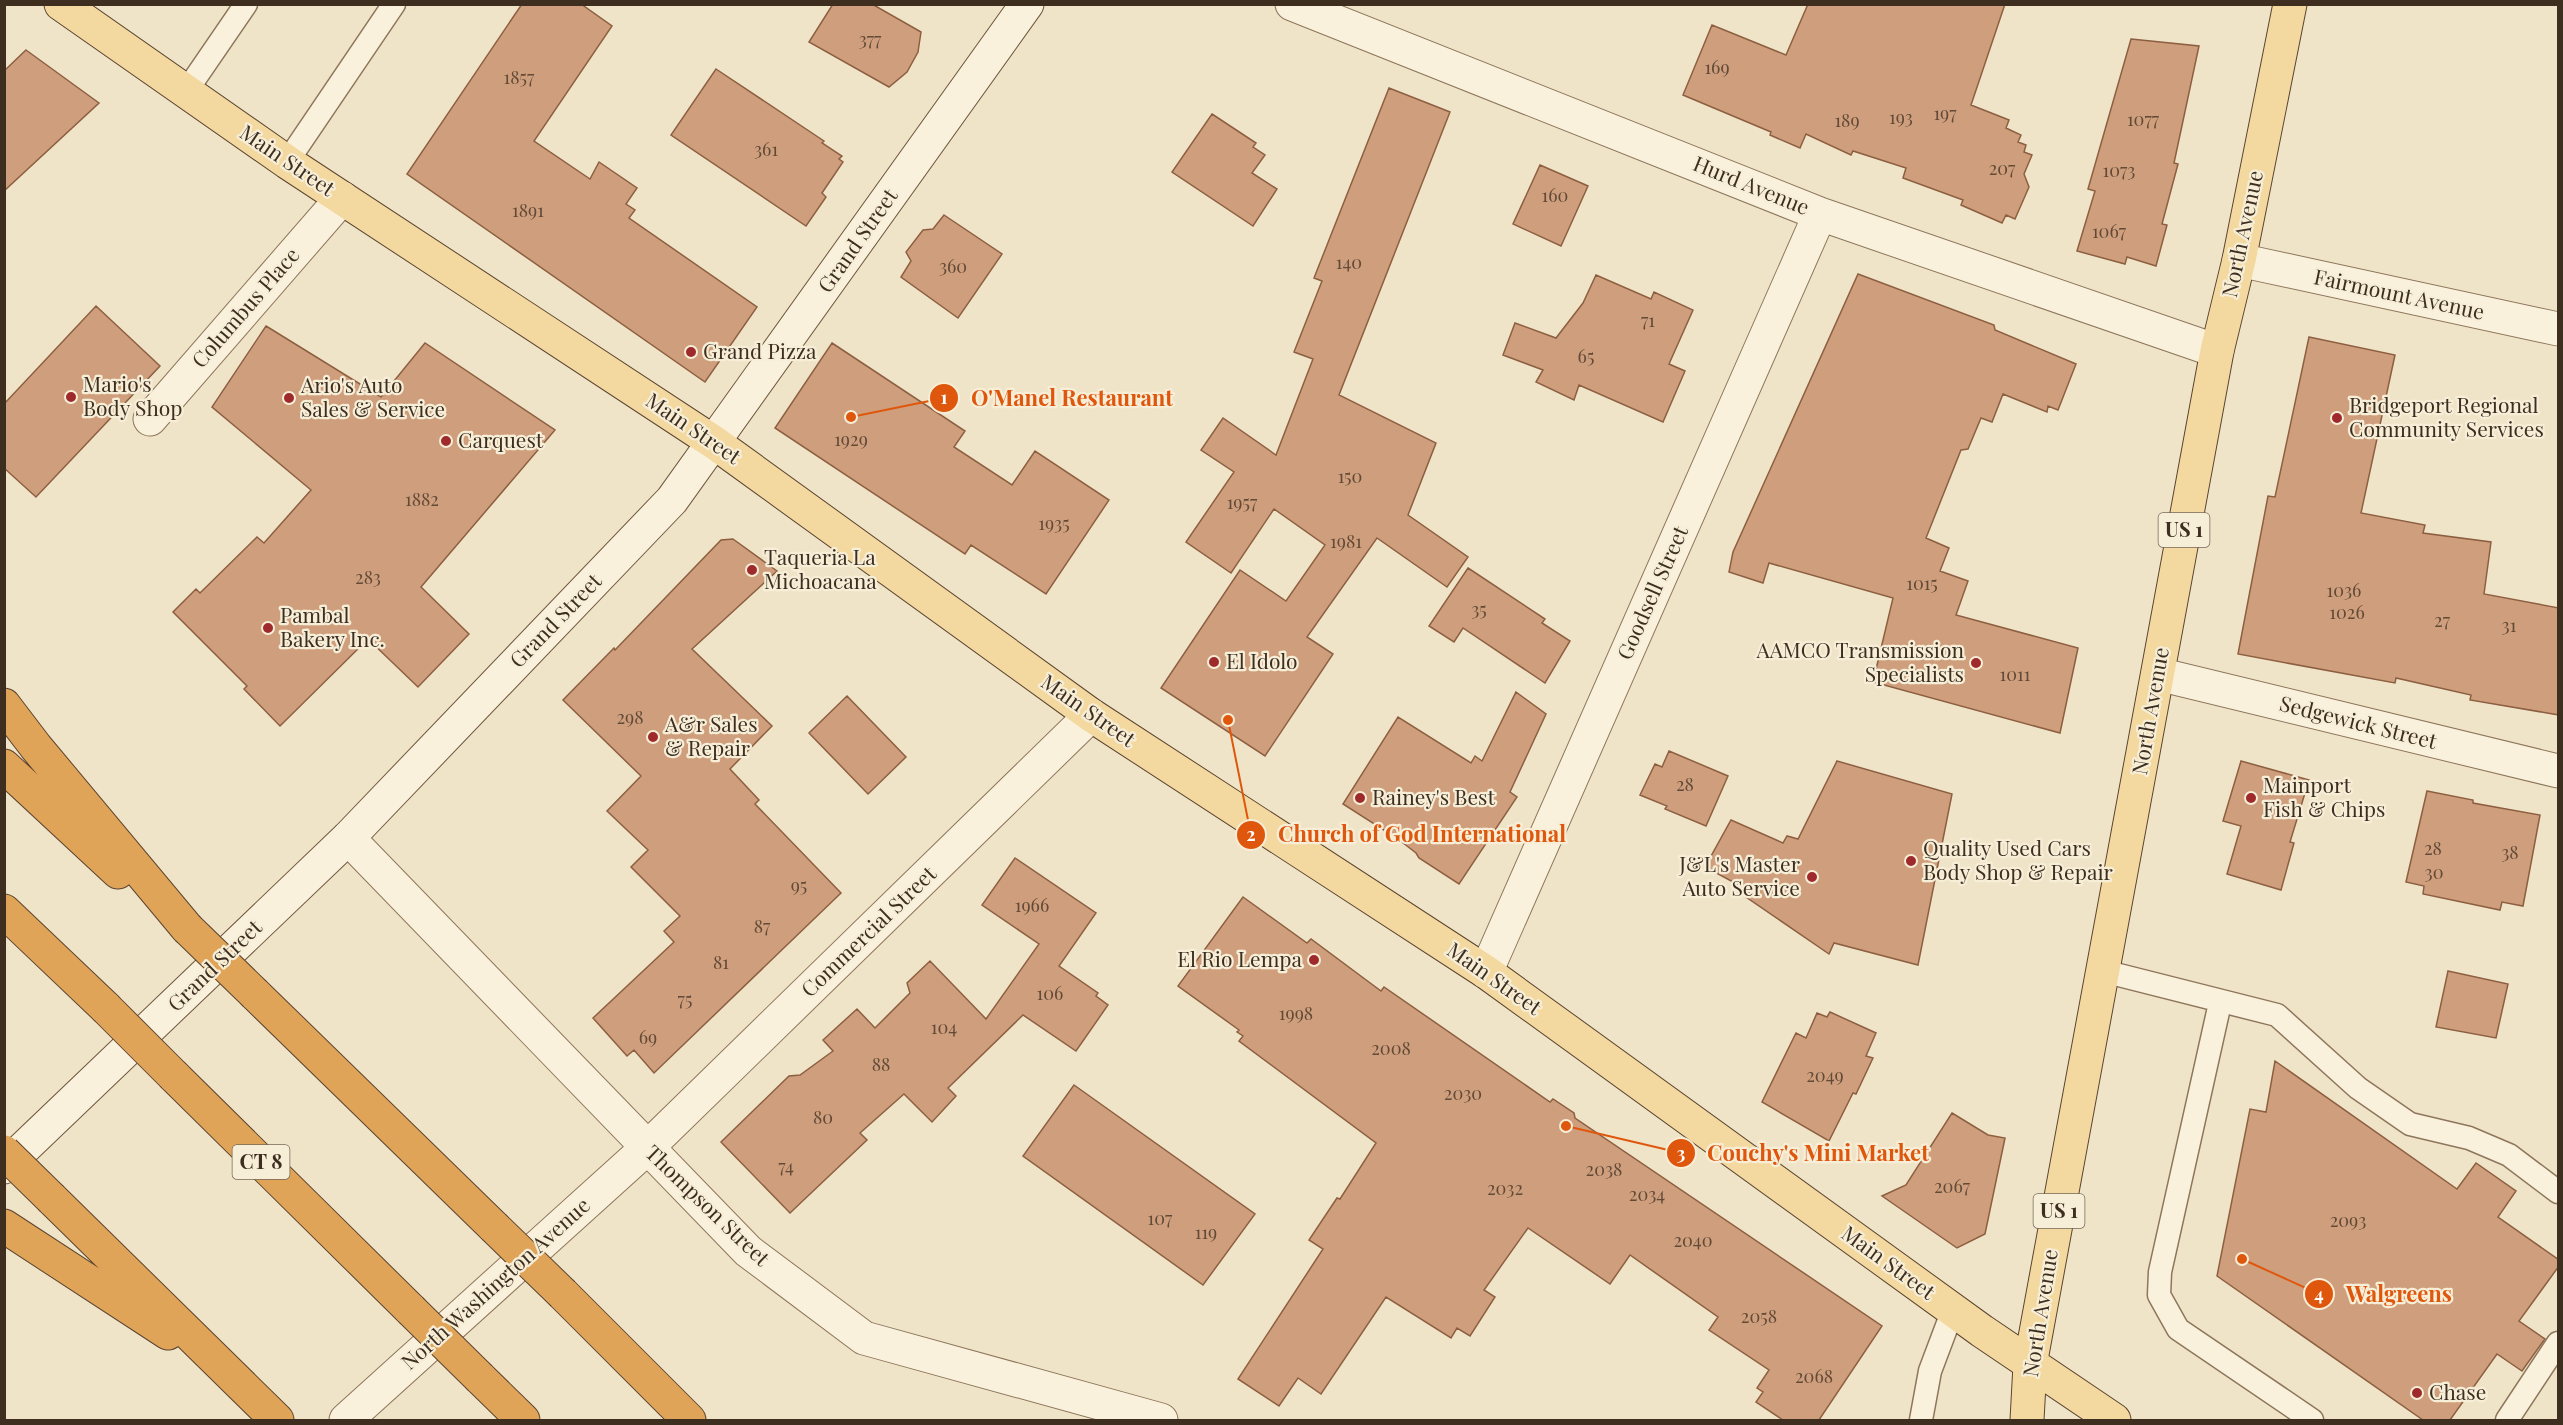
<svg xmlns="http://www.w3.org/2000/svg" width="2563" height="1425" viewBox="0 0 2563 1425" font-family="'Playfair Display',serif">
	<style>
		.building { fill: #cf9f7d; stroke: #8d5f41; stroke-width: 1.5 }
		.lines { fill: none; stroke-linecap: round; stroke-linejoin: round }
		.lane-casing { stroke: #8d765c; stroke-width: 25 }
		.street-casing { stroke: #8d765c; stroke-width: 35 }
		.secondary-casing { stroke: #6f573f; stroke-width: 35 }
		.primary-casing { stroke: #5b4430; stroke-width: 35 }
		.highway-casing { stroke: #5b4430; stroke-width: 35 }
		.lane { stroke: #faf1dc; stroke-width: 22 }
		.street { stroke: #faf1dc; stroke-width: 33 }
		.secondary { stroke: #faf1dc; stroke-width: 33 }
		.primary { stroke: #f3d9a0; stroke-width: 33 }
		.highway { stroke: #e0a458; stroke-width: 33 }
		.highway-bridge-casing { stroke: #5b4430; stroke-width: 35; stroke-linecap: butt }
		.highway-bridge { stroke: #e0a458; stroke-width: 33 }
		.poi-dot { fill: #9e2a2b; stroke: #f7eed8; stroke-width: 2 }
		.labels { text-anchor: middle; stroke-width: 4.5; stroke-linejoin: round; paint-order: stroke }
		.number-label { font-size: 18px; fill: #624a37 }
		.shield { fill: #f7eed8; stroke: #756857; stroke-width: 1.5 }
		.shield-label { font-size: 20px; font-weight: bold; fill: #3d2e20 }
		.street-label { font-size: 21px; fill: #3d2e20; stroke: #f7eed8 }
		.poi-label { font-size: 21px; fill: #3d2e20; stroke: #f7eed8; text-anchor: start }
		.leader { fill: none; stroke: #df570d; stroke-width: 2 }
		.callout-dot { fill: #df570d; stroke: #f7eed8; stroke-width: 2 }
		.mark-label { font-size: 18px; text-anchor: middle; font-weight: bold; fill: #fff }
		.callout-label { font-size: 22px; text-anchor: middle; font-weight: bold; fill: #df570d; stroke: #f7eed8; stroke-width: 4.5; stroke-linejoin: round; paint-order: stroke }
	</style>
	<rect width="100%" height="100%" fill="#f0e4c8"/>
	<path class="building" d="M522,4H581L612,26L534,141L590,179L599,162L637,188L626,204L635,210L629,218L757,307L705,382L407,174Z
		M833,4H872L921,32L918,52L907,72L889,87L809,42Z
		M1808,4H2005L1971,105L2009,120L2006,128L2021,135L2018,142L2026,145L2024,152L2032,155L2024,174L2029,187L2015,219L2006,215L2002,223L1961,205L1963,200L1903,178L1906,168L1853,151L1851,155L1806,134L1800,148L1770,135L1771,132L1683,95L1712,25L1786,55Z
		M2131,39L2199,46L2174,163L2178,164L2162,224L2167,225L2156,266L2127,257L2125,264L2077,251L2095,191L2088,189Z
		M26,50L99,103L4,191V71Z
		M716,69L824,141L822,143L842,156L839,159L843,162L822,193L826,197L806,226L671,135Z
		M1389,88L1450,112L1339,395L1436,443L1408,515L1468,557L1447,587L1377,538L1307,637L1333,654L1265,756L1161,688L1240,570L1286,601L1325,545L1274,509L1231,573L1186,542L1234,472L1201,450L1223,418L1276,455L1313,359L1294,352L1322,281L1314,278Z
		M1212,114L1256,143L1253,147L1265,155L1252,173L1277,189L1253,226L1172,172Z
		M1540,165L1588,186L1561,246L1513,224Z
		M944,215L1002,254L958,318L901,277L911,261L906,252L923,230L933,229Z
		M1858,274L1994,325L1995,330L2076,364L2058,410L2048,406L2047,412L2003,394L1992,422L1981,418L1968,449L1961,450L1926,538L1949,548L1940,571L1968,581L1956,615L2078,648L2060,733L1873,682L1893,598L1769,563L1763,583L1729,572L1733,552Z
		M1596,275L1651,299L1654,292L1693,310L1669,364L1685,371L1663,422L1579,385L1574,400L1536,382L1543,370L1503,355L1515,323L1556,338L1583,303Z
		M96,306L160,366L36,497L4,468V404Z
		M266,326L381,397L425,343L555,430L421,587L469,634L418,687L368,639L280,726L244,689L247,686L173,612L196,589L200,593L257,537L264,543L311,490L212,407Z
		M2309,337L2395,355L2361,513L2425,525L2423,533L2491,542L2484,594L2559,608V715L2470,700L2471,695L2396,678L2395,683L2238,654L2268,496L2275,497Z
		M832,343L965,431L954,447L1012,485L1035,451L1109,500L1046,594L971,545L965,554L775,428Z
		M733,539L777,571L692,649L772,726L730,769L759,800L755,804L841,893L654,1073L634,1050L627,1056L593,1018L674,942L664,931L680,916L631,867L648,850L607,811L641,776L563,700L614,648L615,650L721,540Z
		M1468,568L1545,619L1542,623L1570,641L1545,683L1463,628L1454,642L1429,626Z
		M1516,692L1546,714L1510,792L1517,797L1459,884L1419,858L1416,853L1398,839L1343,804L1398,717L1471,763L1475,756L1482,761Z
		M847,696L906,757L868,794L809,733Z
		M1669,751L1728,776L1706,826L1665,809L1667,806L1640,795L1655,764L1662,767Z
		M1837,761L1952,794L1918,965L1834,943L1829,954L1746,897L1750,891L1705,867L1731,820L1783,843L1787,836L1798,839Z
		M2241,761L2309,780L2290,842L2294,843L2281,890L2227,874L2241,826L2223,821Z
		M2427,791L2473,800V803L2540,815L2523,906L2502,902L2500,910L2423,894L2424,886L2406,882Z
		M1015,858L1096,913L1059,966L1098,993L1096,996L1108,1005L1076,1051L1023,1015L948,1088L956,1096L932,1122L904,1094L860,1133L867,1140L790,1213L721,1142L789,1076L800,1075L833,1051L823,1040L857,1009L875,1028L910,993L907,983L930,961L986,1019L1039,944L982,905Z
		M1243,897L1307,943L1311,939L1381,991L1384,987L1550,1102L1553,1099L1574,1113L1575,1118L1882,1326L1819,1420H1783L1756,1402L1763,1392L1757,1388L1769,1370L1709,1330L1718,1317L1630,1255L1610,1284L1528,1228L1484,1290L1495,1297L1470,1336L1457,1328L1451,1338L1386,1297L1321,1394L1298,1378L1279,1406L1238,1379L1323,1249L1309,1240L1337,1198L1340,1199L1376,1143L1239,1041L1243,1036L1237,1032L1239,1030L1178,986Z
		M2448,971L2508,984L2496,1038L2436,1027Z
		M1830,1012L1876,1033L1866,1056L1873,1058L1856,1094L1853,1093L1829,1141L1762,1102L1796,1033L1806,1038L1817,1013L1827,1017Z
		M2275,1061L2457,1189L2476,1163L2516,1191L2498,1217L2559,1260V1266L2519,1321L2545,1339L2542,1343L2522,1371L2497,1354L2450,1420H2423L2217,1276L2250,1109L2266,1112Z
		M1074,1085L1255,1214L1203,1285L1023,1156Z
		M1952,1113L1988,1135L2005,1138L1985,1234L1957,1248L1882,1196L1906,1185Z"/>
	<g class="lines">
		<g class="lane-casing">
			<path id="lane" d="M185,93L246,4
				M287,162L394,4
				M2103,971L2277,1015L2358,1088L2410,1124L2469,1138L2509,1155L2558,1192
				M2220,1003L2160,1272L2159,1295L2178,1329L2312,1420
				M1921,1420L1930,1371L1953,1310
				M2507,1420L2558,1343"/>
		</g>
		<g class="street-casing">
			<path id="street" d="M1292,4L1820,214L2217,351
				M2239,260L2558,329
				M150,419L342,198
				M2158,674L2558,771
				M348,838L748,1251L864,1338L1161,1420
				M1486,972L1820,214
				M346,1420L647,1148L1091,715"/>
		</g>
		<g class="secondary-casing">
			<path id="secondary" d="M4,1167L348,838L672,500L1027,4"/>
		</g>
		<g class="primary-casing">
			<path id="primary" d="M61,4L287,162L715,443L1091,715L1486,972L1982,1331L2114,1420
				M2027,1420L2030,1365L2217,351L2239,260L2290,4"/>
		</g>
		<g class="highway-casing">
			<path id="highway" d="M4,705L36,747L187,928
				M4,766L118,872
				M4,911L106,1008
				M255,994L494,1227
				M174,1076L411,1310
				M52,1199L277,1420
				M4,1226L168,1333
				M563,1294L689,1420
				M480,1378L523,1420"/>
		</g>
		<use href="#lane" class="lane"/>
		<use href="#street" class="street"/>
		<use href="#secondary" class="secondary"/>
		<use href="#primary" class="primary"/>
		<use href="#highway" class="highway"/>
		<g class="highway-bridge-casing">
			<path id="highway-bridge" d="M187,928L255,994
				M106,1008L174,1076
				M4,1152L52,1199
				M494,1227L563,1294
				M411,1310L480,1378"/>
		</g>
		<use href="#highway-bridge" class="highway-bridge"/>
	</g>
	<g class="poi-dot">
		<circle cx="691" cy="352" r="6"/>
		<circle cx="71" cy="397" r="6"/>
		<circle cx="289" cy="398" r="6"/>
		<circle cx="2337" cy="418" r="6"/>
		<circle cx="446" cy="441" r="6"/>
		<circle cx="752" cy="570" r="6"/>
		<circle cx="268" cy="628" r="6"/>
		<circle cx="1214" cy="662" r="6"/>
		<circle cx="1976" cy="663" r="6"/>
		<circle cx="653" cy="737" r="6"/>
		<circle cx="1360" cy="798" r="6"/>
		<circle cx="2251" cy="798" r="6"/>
		<circle cx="1911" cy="861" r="6"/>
		<circle cx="1812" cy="877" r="6"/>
		<circle cx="1314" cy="960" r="6"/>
		<circle cx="2417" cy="1393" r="6"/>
	</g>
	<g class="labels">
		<g class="number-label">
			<text x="870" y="46">377</text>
			<text x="1717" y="74">169</text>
			<text x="519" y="84">1857</text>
			<text x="1945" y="120">197</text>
			<text x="1901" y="124">193</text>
			<text x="2143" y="126">1077</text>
			<text x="1847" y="127">189</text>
			<text x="766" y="156">361</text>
			<text x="2002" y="175">207</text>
			<text x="2119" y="177">1073</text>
			<text x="1555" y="202">160</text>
			<text x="528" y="217">1891</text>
			<text x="2109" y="238">1067</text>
			<text x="1349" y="269">140</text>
			<text x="953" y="273">360</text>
			<text x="1648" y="327">71</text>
			<text x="1586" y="363">65</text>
			<text x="851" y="446">1929</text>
			<text x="1350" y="483">150</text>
			<text x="422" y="506">1882</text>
			<text x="1242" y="509">1957</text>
			<text x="1054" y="530">1935</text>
			<text x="1346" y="548">1981</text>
			<text x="368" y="584">283</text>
			<text x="1922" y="590">1015</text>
			<text x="2344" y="597">1036</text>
			<text x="1479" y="616">35</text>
			<text x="2347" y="619">1026</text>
			<text x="2442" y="627">27</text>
			<text x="2509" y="632">31</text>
			<text x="2015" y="681">1011</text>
			<text x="630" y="724">298</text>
			<text x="1685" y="791">28</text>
			<text x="2433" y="855">28</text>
			<text x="2510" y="859">38</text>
			<text x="2434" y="879">30</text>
			<text x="799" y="892">95</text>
			<text x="1032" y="912">1966</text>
			<text x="762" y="933">87</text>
			<text x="721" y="969">81</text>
			<text x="1050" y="1000">106</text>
			<text x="685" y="1006">75</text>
			<text x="1296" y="1020">1998</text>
			<text x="944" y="1034">104</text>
			<text x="648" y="1044">69</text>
			<text x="1391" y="1055">2008</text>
			<text x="881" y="1071">88</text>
			<text x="1825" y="1082">2049</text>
			<text x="1463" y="1100">2030</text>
			<text x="823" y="1124">80</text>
			<text x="786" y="1173">74</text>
			<text x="1604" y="1176">2038</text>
			<text x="1952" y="1193">2067</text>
			<text x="1505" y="1195">2032</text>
			<text x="1647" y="1201">2034</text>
			<text x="1160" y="1225">107</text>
			<text x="2348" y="1227">2093</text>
			<text x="1206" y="1239">119</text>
			<text x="1693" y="1247">2040</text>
			<text x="1759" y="1323">2058</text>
			<text x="1814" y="1383">2068</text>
		</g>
		<g class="shield">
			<rect x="2158.5" y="513" width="51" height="34" rx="4.5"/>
			<rect x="232.5" y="1145" width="57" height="34" rx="4.5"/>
			<rect x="2033.5" y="1194" width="51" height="34" rx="4.5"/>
		</g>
		<g class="shield-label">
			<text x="2184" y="537">US 1</text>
			<text x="261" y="1169">CT 8</text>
			<text x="2059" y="1218">US 1</text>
		</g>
		<g class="street-label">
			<text transform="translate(287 161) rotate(34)" y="7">Main Street</text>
			<text transform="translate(1751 186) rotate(22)" y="7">Hurd Avenue</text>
			<text transform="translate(2243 234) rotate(-78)" y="7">North Avenue</text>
			<text transform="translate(858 241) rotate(-55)" y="7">Grand Street</text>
			<text transform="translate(2399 295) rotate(12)" y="7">Fairmount Avenue</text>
			<text transform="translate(246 308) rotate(-49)" y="7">Columbus Place</text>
			<text transform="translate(693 429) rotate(34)" y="7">Main Street</text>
			<text transform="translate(1653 593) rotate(-66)" y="7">Goodsell Street</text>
			<text transform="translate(556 621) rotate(-46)" y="7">Grand Street</text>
			<text transform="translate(1088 711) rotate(35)" y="7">Main Street</text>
			<text transform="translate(2151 711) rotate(-80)" y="7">North Avenue</text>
			<text transform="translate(2358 723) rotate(14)" y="7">Sedgewick Street</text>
			<text transform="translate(869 932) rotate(-44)" y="7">Commercial Street</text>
			<text transform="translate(215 966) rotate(-44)" y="7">Grand Street</text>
			<text transform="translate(1494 979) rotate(35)" y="7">Main Street</text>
			<text transform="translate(707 1206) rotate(44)" y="7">Thompson Street</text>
			<text transform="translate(1888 1263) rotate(36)" y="7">Main Street</text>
			<text transform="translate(496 1284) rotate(-42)" y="7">North Washington Avenue</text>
			<text transform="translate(2041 1313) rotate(-81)" y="7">North Avenue</text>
		</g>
		<g class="poi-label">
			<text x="703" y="359">Grand Pizza</text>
			<text x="83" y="392">Mario's<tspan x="83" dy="24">Body Shop</tspan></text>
			<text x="301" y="393">Ario's Auto<tspan x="301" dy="24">Sales &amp; Service</tspan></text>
			<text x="2349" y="413">Bridgeport Regional<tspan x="2349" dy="24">Community Services</tspan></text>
			<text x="458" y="448">Carquest</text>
			<text x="764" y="565">Taqueria La<tspan x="764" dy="24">Michoacana</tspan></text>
			<text x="280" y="623">Pambal<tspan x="280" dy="24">Bakery Inc.</tspan></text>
			<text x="1964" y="658" text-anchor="end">AAMCO Transmission<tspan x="1964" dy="24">Specialists</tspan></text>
			<text x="1226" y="669">El Idolo</text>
			<text x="665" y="732">A&amp;r Sales<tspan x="665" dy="24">&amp; Repair</tspan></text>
			<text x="2263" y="793">Mainport<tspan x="2263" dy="24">Fish &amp; Chips</tspan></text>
			<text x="1372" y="805">Rainey's Best</text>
			<text x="1923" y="856">Quality Used Cars<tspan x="1923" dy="24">Body Shop &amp; Repair</tspan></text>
			<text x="1800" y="872" text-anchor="end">J&amp;L's Master<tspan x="1800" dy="24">Auto Service</tspan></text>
			<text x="1302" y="967" text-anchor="end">El Rio Lempa</text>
			<text x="2429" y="1400">Chase</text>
		</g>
	</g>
	<path class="leader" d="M851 417L944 398M1228 720L1251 835M1566 1126L1681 1153M2242 1259L2319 1294"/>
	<g class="callout-dot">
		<circle cx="851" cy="417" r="6"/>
		<circle cx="1228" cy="720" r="6"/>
		<circle cx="1566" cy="1126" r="6"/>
		<circle cx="2242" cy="1259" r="6"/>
		<circle cx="944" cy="398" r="15"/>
		<circle cx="1251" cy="835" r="15"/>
		<circle cx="1681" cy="1153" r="15"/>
		<circle cx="2319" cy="1294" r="15"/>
	</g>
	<g class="mark-label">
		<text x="944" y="404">1</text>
		<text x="1251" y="841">2</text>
		<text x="1681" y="1160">3</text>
		<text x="2319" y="1301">4</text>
	</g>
	<g class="callout-label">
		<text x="1072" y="406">O'Manel Restaurant</text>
		<text x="1422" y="842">Church of God International</text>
		<text x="1818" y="1161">Couchy's Mini Market</text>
		<text x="2399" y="1302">Walgreens</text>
	</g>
	<rect width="2563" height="1425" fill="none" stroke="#3d2e20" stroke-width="12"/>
</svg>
